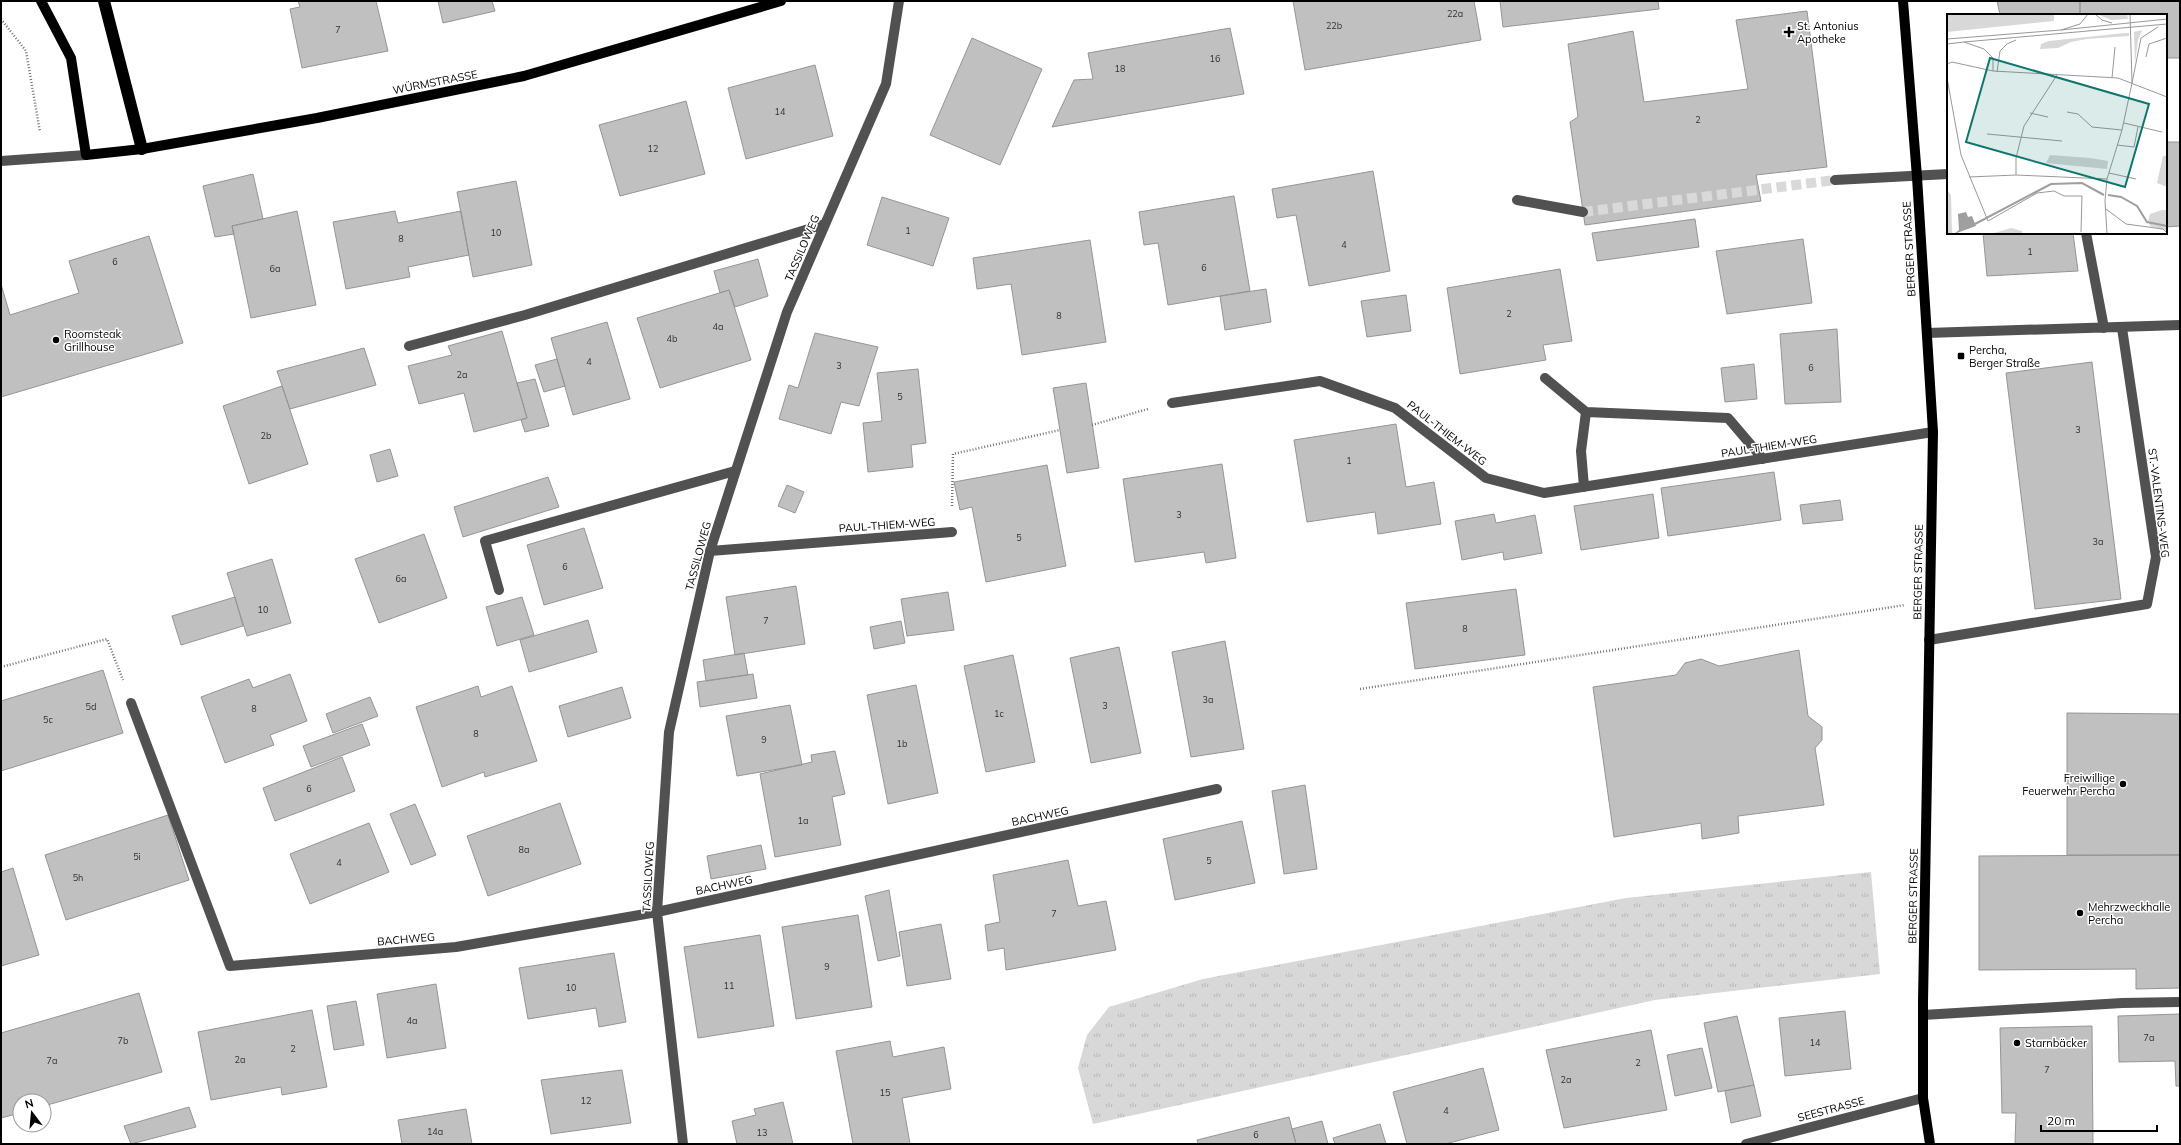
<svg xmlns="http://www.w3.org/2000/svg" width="2181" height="1145" viewBox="0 0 2181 1145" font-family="Mulish,sans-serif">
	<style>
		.grass { fill: url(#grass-tufts) }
		.building { fill: #c0c0c0; stroke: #959595 }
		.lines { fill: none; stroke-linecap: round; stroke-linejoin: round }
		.minor-tunnel { stroke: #d9d9d9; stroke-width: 10; stroke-dasharray: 10 5; stroke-linecap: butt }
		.path { stroke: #737373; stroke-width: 2.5; stroke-dasharray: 1 2; stroke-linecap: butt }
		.minor { stroke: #515151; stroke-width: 10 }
		.major { stroke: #000; stroke-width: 10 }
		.highway { stroke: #000; stroke-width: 12 }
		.poi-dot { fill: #000; stroke: #fff; stroke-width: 1.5 }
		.labels { text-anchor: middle; stroke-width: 3; stroke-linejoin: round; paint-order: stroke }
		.number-label { font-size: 9px; fill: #303030 }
		.poi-label { font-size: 11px; fill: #000; stroke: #fff; text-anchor: start }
		.street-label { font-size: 11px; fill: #000; stroke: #fff }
		.inset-river { fill: none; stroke: #9f9f9f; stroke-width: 2 }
		.inset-road { fill: none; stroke: #999; stroke-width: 1 }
		.view { fill: #0f766e; fill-opacity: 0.15; stroke: #0f766e; stroke-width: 2 }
		.inset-edge { fill: none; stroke: #000; stroke-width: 2 }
	</style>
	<defs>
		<pattern id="grass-tufts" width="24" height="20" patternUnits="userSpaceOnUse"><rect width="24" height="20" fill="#d8d8d8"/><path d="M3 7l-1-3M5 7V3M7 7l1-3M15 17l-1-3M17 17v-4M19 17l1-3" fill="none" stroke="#b8b8b8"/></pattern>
	</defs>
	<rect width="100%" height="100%" fill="#fff"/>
	<path class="grass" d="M1871,872L1880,974L1655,1000L1093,1124L1078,1068L1087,1035L1109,1007L1203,979L1626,898Z"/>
	<path class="building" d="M298,1H376L388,51L302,68L290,9L300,7Z
		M438,1H492L495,11L443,23Z
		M1293,1H1474L1481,40L1305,70Z
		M1500,1H1658L1659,9L1503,27Z
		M1997,1H2080V15H2000Z
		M2080,1H2180V58H2166V15H2080Z
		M1807,11L1827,167L1756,175L1761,201L1585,225L1570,122L1578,117L1568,44L1633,31L1644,102L1748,89L1736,20Z
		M1230,28L1244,94L1052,127L1074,80L1093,79L1088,53Z
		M972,38L1042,69L1000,165L930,135Z
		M815,65L833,136L746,159L728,88Z
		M686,101L705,174L620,196L599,125Z
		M2166,142H2180V226L2166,227Z
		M1373,171L1390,271L1309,286L1296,215L1277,218L1272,189Z
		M253,174L263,219L232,226L234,234L215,237L203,186Z
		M516,181L532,265L473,277L457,192Z
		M1234,196L1250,291L1168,305L1158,243L1144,245L1139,212Z
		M882,197L949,218L933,266L867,245Z
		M297,211L316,305L251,318L232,226Z
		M395,211L398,223L461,211L469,255L408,267L410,277L346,289L333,222Z
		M1695,219L1699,247L1597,261L1592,233Z
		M1983,233H2073L2078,271L1987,276Z
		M149,236L183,343L1,397V284L10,315L79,293L69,261Z
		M1803,239L1812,303L1727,314L1716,251Z
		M1090,240L1106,342L1022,355L1011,284L977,289L973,258Z
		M758,259L768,296L735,307L729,290L720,293L714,271Z
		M1560,269L1572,341L1543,345L1546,360L1460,374L1447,288Z
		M1266,289L1271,322L1225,330L1220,296Z
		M729,290L751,360L660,388L637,318Z
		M1406,295L1411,331L1367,337L1361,301Z
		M607,322L630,399L573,415L551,338Z
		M1837,329L1841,402L1785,404L1780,334Z
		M502,331L527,418L474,432L464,393L419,404L408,366L452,355L448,346Z
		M815,333L878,347L859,406L841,402L831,434L779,419L789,385L798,388Z
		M364,348L376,385L290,409L277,371Z
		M557,359L565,386L544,392L535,365Z
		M2092,362L2121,599L2035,609L2006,373Z
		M1754,364L1757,399L1725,402L1721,368Z
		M918,369L926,443L911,445L913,467L868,472L863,423L882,421L877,373Z
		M535,379L549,426L525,432L521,420L527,418L517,383Z
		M1086,383L1099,468L1067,473L1053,388Z
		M282,386L308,464L249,484L223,406Z
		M1396,424L1406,487L1434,482L1441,524L1378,534L1375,512L1307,522L1294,440Z
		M390,449L398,476L377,482L370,455Z
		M1222,464L1236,558L1206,563L1204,552L1135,562L1123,479Z
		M1047,465L1066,566L986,582L972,507L960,510L954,482Z
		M1774,472L1781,520L1668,536L1661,488Z
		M548,477L559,507L463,537L454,507Z
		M787,485L804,492L795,513L778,506Z
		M1653,494L1659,538L1581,550L1574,506Z
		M1840,500L1843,520L1803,524L1800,505Z
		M1494,514L1496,523L1535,515L1542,553L1504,560L1503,552L1462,560L1455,521Z
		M584,528L603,588L544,605L527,545Z
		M424,534L447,598L379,623L355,559Z
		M272,559L291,623L247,636L227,573Z
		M796,586L805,644L735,655L726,597Z
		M1516,589L1525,655L1415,669L1406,603Z
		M948,592L954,630L907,636L901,599Z
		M235,597L243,626L181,645L172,616Z
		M522,597L534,635L497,646L486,607Z
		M588,620L597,652L529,672L520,640Z
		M901,621L905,643L874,649L870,627Z
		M1225,641L1244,749L1191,757L1172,652Z
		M1119,647L1141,753L1091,763L1070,658Z
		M1799,650L1808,716L1822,727V740L1815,748L1824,805L1738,816L1739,833L1702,839L1701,823L1614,837L1593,687L1676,675L1685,663L1701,659L1719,666Z
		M744,653L748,675L706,681L703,660Z
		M1013,655L1035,762L986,772L964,666Z
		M103,670L123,733L1,771V701Z
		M290,674L307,721L270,735L274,745L225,763L201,697L249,679L253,688Z
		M753,674L757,698L700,707L697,682Z
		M916,685L938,793L888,804L867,695Z
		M478,686L481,697L512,686L537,761L485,777L484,772L442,787L416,707Z
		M622,687L631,718L568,737L559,706Z
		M370,697L378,716L333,733L326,714Z
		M790,705L802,765L737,776L726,716Z
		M2067,713L2180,714V855H2067Z
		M362,724L370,745L311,767L303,746Z
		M835,751L845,794L832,797L841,845L775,857L760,774L812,762L811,755Z
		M342,757L355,791L275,821L263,788Z
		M1305,785L1317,869L1284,874L1272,791Z
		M560,803L581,864L488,896L467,836Z
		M415,804L436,855L411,865L390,814Z
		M168,815L189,880L66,920L45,855Z
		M1242,821L1255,883L1175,900L1163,839Z
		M369,823L389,872L310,904L290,854Z
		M761,845L766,869L711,879L707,856Z
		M2180,855V988L2136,989V969L1979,970V856Z
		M1068,860L1078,906L1106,901L1116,950L1006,970L1004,948L988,951L985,925L1000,922L993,875Z
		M13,868L39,955L1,966V872Z
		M889,890L900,956L878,961L865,896Z
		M858,915L872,1007L796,1019L782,927Z
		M941,924L951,979L907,986L899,932Z
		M760,935L774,1026L698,1038L684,947Z
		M614,953L626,1022L599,1027L596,1008L528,1019L519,968Z
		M436,984L446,1048L387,1058L377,994Z
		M139,993L162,1072L44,1106V1101H20V1113L1,1118V1033Z
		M356,1001L364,1045L334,1050L327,1006Z
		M312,1010L327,1087L282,1095L281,1087L211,1100L198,1032Z
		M1845,1011L1851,1069L1785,1076L1779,1018Z
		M2180,1014V1086H2176L2175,1061L2119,1062L2118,1016Z
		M1737,1016L1754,1085L1718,1092L1704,1023Z
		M2092,1026L2093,1144H2015L2016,1113H2002L2000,1028Z
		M1651,1030L1667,1110L1564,1128L1546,1050Z
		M890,1041L893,1057L944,1047L951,1089L902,1098L910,1144H853L836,1051Z
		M1702,1048L1712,1088L1675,1096L1667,1055Z
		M1483,1068L1499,1130L1445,1144H1407L1393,1092Z
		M622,1070L631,1123L551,1134L541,1080Z
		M1754,1085L1761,1116L1731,1123L1725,1091Z
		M783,1102L793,1144H737L732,1121L756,1115L754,1109Z
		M189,1107L196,1127L131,1144L124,1126Z
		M466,1109L472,1144H402L398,1120Z
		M1289,1117L1296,1144H1198L1197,1140Z
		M1322,1121L1328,1144H1296L1292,1129Z
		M1380,1124L1386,1144H1335L1333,1138Z"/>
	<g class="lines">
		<path class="minor-tunnel" d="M1583,212L1835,180"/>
		<path class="path" d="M1,19L26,51L40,132
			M1092,425L1148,409
			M952,506L953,454L1060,430
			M1,667L107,639L123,680
			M1360,689L1905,605"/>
		<path class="minor" d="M1,161L86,155
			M1835,180L1948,174
			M1517,200L1583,212
			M2086,233L2104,328
			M1927,333L2180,325
			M409,346L525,315L825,224
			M1545,378L1586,412L1728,418L1763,459
			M1172,403L1320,381L1395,408L1486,478L1544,493L1933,432
			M1584,487L1581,451L1586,412
			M710,551L952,532
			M499,590L485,541L735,471
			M1929,640L2147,604L2156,557L2122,328
			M131,703L230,966L456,947L657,912L1217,789
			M1923,1015L2122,1003L2180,1002
			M683,1144L657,912L669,732L710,551L787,312L886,84L899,1
			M1746,1144L1923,1098"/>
		<path class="major" d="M41,1L71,58L86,155L142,149L317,118L524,76L781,1
			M1903,1L1917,177L1933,432L1923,1002V1098L1930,1144"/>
		<path class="highway" d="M104,1L142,149"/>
	</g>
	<g class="poi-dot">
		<path d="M1787 26h4v4h4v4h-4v4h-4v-4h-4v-4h4z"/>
		<circle cx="56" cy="340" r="4"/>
		<rect x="1957" y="352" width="8" height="8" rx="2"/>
		<circle cx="2123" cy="784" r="4"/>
		<circle cx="2080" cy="913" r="4"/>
		<circle cx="2017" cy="1043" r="4"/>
	</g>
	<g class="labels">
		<g class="number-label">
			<text x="1455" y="17">22a</text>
			<text x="1334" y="29">22b</text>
			<text x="338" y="33">7</text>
			<text x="1215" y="62">16</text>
			<text x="1120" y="72">18</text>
			<text x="780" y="115">14</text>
			<text x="1698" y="123">2</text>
			<text x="653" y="152">12</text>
			<text x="908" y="234">1</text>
			<text x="496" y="236">10</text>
			<text x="401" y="242">8</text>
			<text x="1344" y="248">4</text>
			<text x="2030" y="255">1</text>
			<text x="115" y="265">6</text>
			<text x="1204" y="271">6</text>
			<text x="275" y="272">6a</text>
			<text x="1509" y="317">2</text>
			<text x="1059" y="319">8</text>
			<text x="718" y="330">4a</text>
			<text x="672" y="342">4b</text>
			<text x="589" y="365">4</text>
			<text x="839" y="369">3</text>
			<text x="1811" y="371">6</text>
			<text x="462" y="378">2a</text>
			<text x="900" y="400">5</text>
			<text x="2078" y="433">3</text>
			<text x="266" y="439">2b</text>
			<text x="1349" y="464">1</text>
			<text x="1179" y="518">3</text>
			<text x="1019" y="541">5</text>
			<text x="2098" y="545">3a</text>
			<text x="565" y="570">6</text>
			<text x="401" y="582">6a</text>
			<text x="263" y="613">10</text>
			<text x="766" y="624">7</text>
			<text x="1465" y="632">8</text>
			<text x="1208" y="703">3a</text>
			<text x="1105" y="709">3</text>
			<text x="91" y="710">5d</text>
			<text x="254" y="712">8</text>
			<text x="999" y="717">1c</text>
			<text x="48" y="723">5c</text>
			<text x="476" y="737">8</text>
			<text x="764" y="743">9</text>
			<text x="902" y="747">1b</text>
			<text x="309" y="792">6</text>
			<text x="803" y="824">1a</text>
			<text x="524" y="853">8a</text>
			<text x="137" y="860">5i</text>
			<text x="1209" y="864">5</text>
			<text x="339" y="866">4</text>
			<text x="78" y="881">5h</text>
			<text x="1054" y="917">7</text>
			<text x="827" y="970">9</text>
			<text x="729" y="989">11</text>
			<text x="571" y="991">10</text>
			<text x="412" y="1024">4a</text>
			<text x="2149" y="1041">7a</text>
			<text x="123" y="1044">7b</text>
			<text x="1815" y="1046">14</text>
			<text x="293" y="1052">2</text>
			<text x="240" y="1063">2a</text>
			<text x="52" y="1064">7a</text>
			<text x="1638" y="1066">2</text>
			<text x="2047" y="1073">7</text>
			<text x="1566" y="1083">2a</text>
			<text x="885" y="1096">15</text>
			<text x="586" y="1104">12</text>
			<text x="1446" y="1114">4</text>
			<text x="435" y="1135">14a</text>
			<text x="762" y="1136">13</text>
			<text x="1256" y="1138">6</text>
		</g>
		<g class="poi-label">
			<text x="1797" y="30">St. Antonius<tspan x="1797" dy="13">Apotheke</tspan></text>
			<text x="64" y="338">Roomsteak<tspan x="64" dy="13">Grillhouse</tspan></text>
			<text x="1969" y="354">Percha,<tspan x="1969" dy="13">Berger Straße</tspan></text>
			<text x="2115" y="782" text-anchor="end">Freiwillige<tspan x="2115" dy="13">Feuerwehr Percha</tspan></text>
			<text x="2088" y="911">Mehrzweckhalle<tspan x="2088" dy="13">Percha</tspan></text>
			<text x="2025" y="1047">Starnbäcker</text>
		</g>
		<g class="street-label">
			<text transform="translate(435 82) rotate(-11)" y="4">WÜRMSTRASSE</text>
			<text transform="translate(802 248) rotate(-67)" y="4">TASSILOWEG</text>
			<text transform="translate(1909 249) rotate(-93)" y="4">BERGER STRASSE</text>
			<text transform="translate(1447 433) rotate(38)" y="4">PAUL-THIEM-WEG</text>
			<text transform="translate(1769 446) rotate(-9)" y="4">PAUL-THIEM-WEG</text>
			<text transform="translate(2159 503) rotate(83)" y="4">ST.-VALENTINS-WEG</text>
			<text transform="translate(887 525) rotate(-4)" y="4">PAUL-THIEM-WEG</text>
			<text transform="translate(698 556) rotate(-75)" y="4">TASSILOWEG</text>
			<text transform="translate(1918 572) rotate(-89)" y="4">BERGER STRASSE</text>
			<text transform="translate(1040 816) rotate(-12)" y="4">BACHWEG</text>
			<text transform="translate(648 877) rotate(-87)" y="4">TASSILOWEG</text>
			<text transform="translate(724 885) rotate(-12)" y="4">BACHWEG</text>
			<text transform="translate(1913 896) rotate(-89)" y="4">BERGER STRASSE</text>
			<text transform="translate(406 939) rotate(-5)" y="4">BACHWEG</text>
			<text transform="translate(1831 1109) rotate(-15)" y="4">SEESTRASSE</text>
		</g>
	</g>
	<g transform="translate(1947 14)">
		<rect width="220" height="220" fill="#fff"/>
		<path d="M150,0H180L181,5L164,6ZM195,16L191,26L188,50L187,18ZM103,141L143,144L161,147L160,155L99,149ZM216,142H220V173L210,169Z" fill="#d8d8d8"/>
		<path d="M31,0H107V7L0,18V6ZM178,19H182V22L140,25L124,28L111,34L93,35L94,30L102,27ZM215,196H220V217L203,212L201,207L203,200ZM64,214L75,217V220H44Z" fill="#d8d8d8"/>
		<path d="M0,0H27V2L0,6Z" fill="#d8d8d8"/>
		<path d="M0,176L4,181L5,220H0Z" fill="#d8d8d8"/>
		<path d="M19,198L21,203L25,202L29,212L7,220L12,216L11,200Z" fill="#9f9f9f"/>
		<path class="inset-river" d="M161,181L174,183L190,192L200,208L220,212M28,210L104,170L135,169L157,181"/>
		<path class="inset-road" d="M148,0L155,6L165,9M114,16L220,5M0,25L114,16L133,10L141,0M17,28L220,10M0,30L17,28L37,35L46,44V57L171,64L220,83M199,43L202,30L220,24M0,50L5,48L46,57M50,58L53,37L60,30L69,26M0,64L14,141L41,207L90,179L107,177L117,182H135L134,218M165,64L168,33M185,69L194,24L211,13M120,98L131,100L145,113L175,116M83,99L101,103M177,109L215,118M40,120L115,127M170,131L187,133L191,113M162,159L189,165M69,161V144L77,112L110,61M22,163L69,161L160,165M159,195L179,210L216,215L220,219M160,220L158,187L160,165L175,116L185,69L183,0"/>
		<path class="view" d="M43,44L202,90L178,173L19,128Z"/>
		<rect width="220" height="220" class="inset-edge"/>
	</g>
	<rect width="2181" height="1145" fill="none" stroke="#000000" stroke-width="4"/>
	<g transform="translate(32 1113) rotate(344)"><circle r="19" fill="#ffffff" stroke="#999999"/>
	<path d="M0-3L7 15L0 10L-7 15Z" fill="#000000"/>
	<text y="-6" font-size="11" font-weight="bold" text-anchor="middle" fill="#000000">N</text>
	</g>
	<path d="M2041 1125v6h116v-6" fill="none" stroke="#000000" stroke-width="2"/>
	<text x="2047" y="1125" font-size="12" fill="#000000" stroke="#ffffff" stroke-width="3" paint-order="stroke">20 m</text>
</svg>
